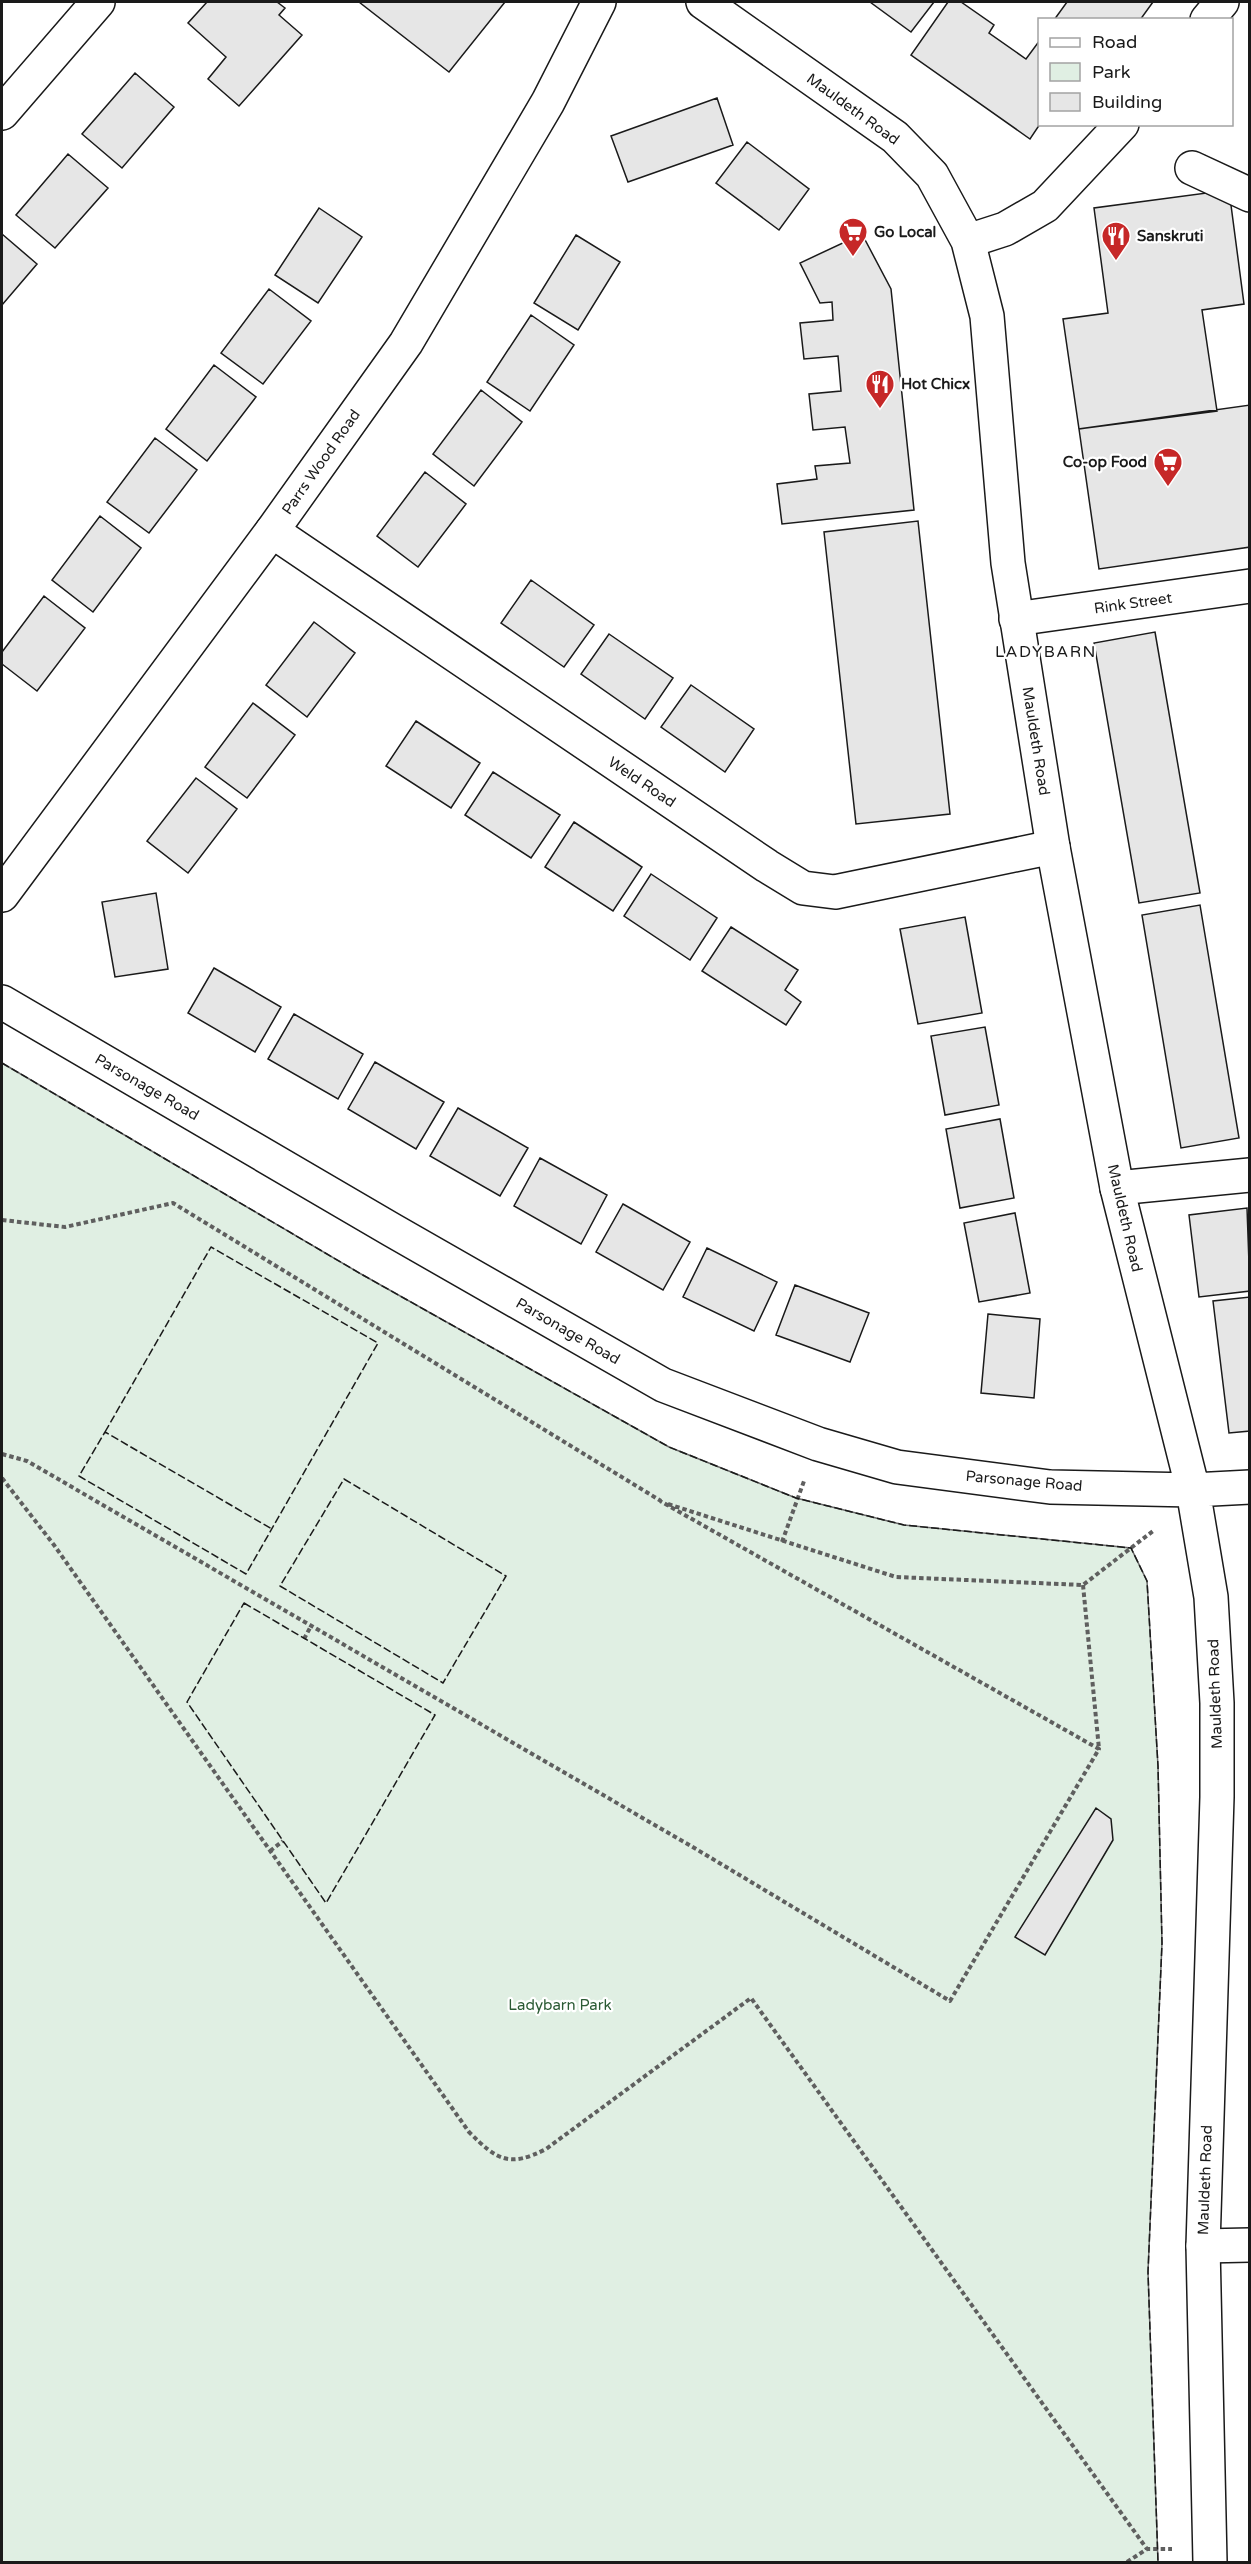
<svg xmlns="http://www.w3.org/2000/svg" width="1251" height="2564" viewBox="0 0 1251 2564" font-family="'Varela Round',sans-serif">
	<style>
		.green { fill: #e0efe3; stroke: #6a6a6a; stroke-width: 1.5 }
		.building { fill: #e6e6e6; stroke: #1a1a1a; stroke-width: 1.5 }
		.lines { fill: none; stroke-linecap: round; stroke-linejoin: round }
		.minor-casing { stroke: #1a1a1a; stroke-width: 36 }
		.tertiary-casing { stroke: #1a1a1a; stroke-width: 36 }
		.path { stroke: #5f5f5f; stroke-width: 4; stroke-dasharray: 4.5 3; stroke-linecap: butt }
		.minor { stroke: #fff; stroke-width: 33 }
		.tertiary { stroke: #fff; stroke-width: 33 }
		.fence { stroke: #1a1a1a; stroke-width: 1.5; stroke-dasharray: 8 3; stroke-linecap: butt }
		.labels { text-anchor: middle; stroke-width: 4.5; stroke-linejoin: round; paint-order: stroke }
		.street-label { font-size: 15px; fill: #1a1a1a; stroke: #fff }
		.poi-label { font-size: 15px; font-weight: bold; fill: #1a1a1a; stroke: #fff; text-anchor: start }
		.park-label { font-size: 15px; fill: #2b5a34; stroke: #fff }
		.neighbourhood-label { font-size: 16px; letter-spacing: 1.5px; fill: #1a1a1a; stroke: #fff }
	</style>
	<rect width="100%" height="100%" fill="#fff"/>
	<path class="green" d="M2,1063L361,1274L669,1447L796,1498L904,1525L1131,1548L1147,1581L1158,1766L1162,1943L1148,2272L1158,2562H2Z"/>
	<path class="building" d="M207,2H277L285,8L279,15L302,35L239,106L208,79L226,57L188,23Z
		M359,2H505L449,72Z
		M870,2H934L911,32Z
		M948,2H961L994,25L989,33L1026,59L1040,40V124L1030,139L911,55Z
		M1067,2H1153L1140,20H1054Z
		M135,73L174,107L122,168L82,134Z
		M717,98L733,145L628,182L611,136Z
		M747,142L809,189L779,230L716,183Z
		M68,154L108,188L55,248L16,215Z
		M1229,190L1244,304L1202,310L1217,411L1079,429L1063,319L1108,313L1094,208Z
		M319,208L362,237L318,303L275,275Z
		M2,234L37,264L2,305Z
		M862,234L891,289L914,510L782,524L777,484L817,479L815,466L850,463L845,427L813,430L809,394L841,391L838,356L804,359L800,323L833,320L832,302L820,303L800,263Z
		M576,235L620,262L578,330L534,303Z
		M269,289L311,321L263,384L221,353Z
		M531,315L574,345L530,411L487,382Z
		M214,365L256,397L207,461L166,429Z
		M481,390L522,422L474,486L433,454Z
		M1250,405V547L1099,569L1079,429Z
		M155,438L197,470L149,533L107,502Z
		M425,472L466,504L418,567L377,536Z
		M100,516L141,548L93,612L52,580Z
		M918,521L950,814L856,824L824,532Z
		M531,580L594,625L564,667L501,623Z
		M44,596L85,628L37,691L2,664V652Z
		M314,622L355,653L307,717L266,685Z
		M1155,632L1200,893L1139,903L1094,643Z
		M609,634L673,678L645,719L581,674Z
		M691,685L754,729L725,772L661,727Z
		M253,703L295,735L247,798L205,767Z
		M416,721L480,763L451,808L386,766Z
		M493,772L560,815L531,858L465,815Z
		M196,778L237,809L188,873L147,841Z
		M574,822L642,867L613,911L545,867Z
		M651,874L717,918L690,960L624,916Z
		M156,893L168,969L115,977L102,902Z
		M1200,905L1239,1138L1181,1148L1142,915Z
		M965,917L982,1013L918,1024L900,929Z
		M731,927L798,970L785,990L801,1002L786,1025L702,971Z
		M214,968L281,1007L255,1052L188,1013Z
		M294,1014L363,1054L338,1099L268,1059Z
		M985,1027L999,1105L945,1115L931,1036Z
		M375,1062L444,1102L416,1149L348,1109Z
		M458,1108L528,1148L500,1196L430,1156Z
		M1000,1119L1014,1198L960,1208L946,1129Z
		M540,1158L607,1195L581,1244L514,1206Z
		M623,1204L690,1242L663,1290L596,1252Z
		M1247,1208L1250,1291L1199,1297L1189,1215Z
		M1015,1213L1030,1293L979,1302L964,1223Z
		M707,1248L777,1282L754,1331L683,1297Z
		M795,1285L869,1313L850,1362L776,1335Z
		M1250,1297V1431L1229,1433L1213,1301Z
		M988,1314L1040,1319L1034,1398L981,1393Z
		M1096,1808L1111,1819L1113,1840L1045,1955L1015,1937Z"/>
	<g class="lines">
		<g class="minor-casing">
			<path id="minor" d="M2,113L98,2
				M1192,168L1250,195
				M272,531L767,866L803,888L835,892L1053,847
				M1016,619L1250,586
				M1117,1188L1250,1175
				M1203,2246L1250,2245"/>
		</g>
		<g class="tertiary-casing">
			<path id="tertiary" d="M703,2L895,137L932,175L968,241L987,316L1008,563L1053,847L1117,1188L1193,1490L1211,1597L1217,1703V1797L1203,2246L1210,2562
				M1207,20L1222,2
				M968,241L1005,229L1045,206L1122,124
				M2,895L272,531L406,343L548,102L599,2
				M2,1002L392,1230L663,1385L818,1444L897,1467L1050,1487L1193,1490L1250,1487"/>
		</g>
		<path class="path" d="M2,1220L65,1227L173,1203L661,1501
			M2,1454L27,1461L691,1846L950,2001L1099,1749L660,1501
			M2,1478L54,1545L469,2132C497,2160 509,2168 546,2149L751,1998L1147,2549
			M668,1504L896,1577L1083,1585L1153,1531
			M782,1542L804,1481
			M1083,1585L1099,1749
			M304,1639L311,1626
			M270,1851L283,1841
			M1127,2562L1147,2549H1172"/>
		<use href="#minor" class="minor"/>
		<use href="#tertiary" class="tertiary"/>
		<path class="fence" d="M2,1063L361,1274L669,1447L796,1498L904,1525L1131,1548L1147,1581L1158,1766L1162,1943L1148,2272L1158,2562
			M105,1432L211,1247L378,1343L246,1574L79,1476L105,1432L272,1529
			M344,1479L506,1576L443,1683L280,1586Z
			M244,1603L435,1715L326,1903L187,1702Z"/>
	</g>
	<defs>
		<g id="supermarket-pin" transform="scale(1.5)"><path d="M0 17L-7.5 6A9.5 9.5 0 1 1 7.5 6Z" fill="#c62828" stroke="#fff"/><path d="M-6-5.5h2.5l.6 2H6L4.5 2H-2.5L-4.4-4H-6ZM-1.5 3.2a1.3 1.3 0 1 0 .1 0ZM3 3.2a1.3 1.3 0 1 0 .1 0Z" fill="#fff"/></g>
		<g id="restaurant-pin" transform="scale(1.5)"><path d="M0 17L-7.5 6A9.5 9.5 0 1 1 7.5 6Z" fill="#c62828" stroke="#fff"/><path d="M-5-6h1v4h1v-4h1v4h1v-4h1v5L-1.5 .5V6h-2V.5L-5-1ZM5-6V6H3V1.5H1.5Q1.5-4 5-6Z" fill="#fff"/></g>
	</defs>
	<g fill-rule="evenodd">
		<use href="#supermarket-pin" x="853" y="232"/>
		<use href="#restaurant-pin" x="1116" y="236"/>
		<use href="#restaurant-pin" x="880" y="384"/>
		<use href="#supermarket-pin" x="1168" y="462"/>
	</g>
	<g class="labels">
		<g class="street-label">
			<text transform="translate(853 109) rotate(36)" y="5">Mauldeth Road</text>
			<text transform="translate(321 462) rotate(-55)" y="5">Parrs Wood Road</text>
			<text transform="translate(1133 603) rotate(-8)" y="5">Rink Street</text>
			<text transform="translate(1036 741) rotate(81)" y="5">Mauldeth Road</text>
			<text transform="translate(642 782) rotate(34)" y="5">Weld Road</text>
			<text transform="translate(147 1087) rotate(30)" y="5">Parsonage Road</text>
			<text transform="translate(1125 1218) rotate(77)" y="5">Mauldeth Road</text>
			<text transform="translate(568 1331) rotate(30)" y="5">Parsonage Road</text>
			<text transform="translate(1024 1481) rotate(5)" y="5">Parsonage Road</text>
			<text transform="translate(1215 1694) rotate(-92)" y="5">Mauldeth Road</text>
			<text transform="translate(1205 2180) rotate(-88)" y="5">Mauldeth Road</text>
		</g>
		<g class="poi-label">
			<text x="874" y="237">Go Local</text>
			<text x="1137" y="241">Sanskruti</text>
			<text x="901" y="389">Hot Chicx</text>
			<text x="1147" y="467" text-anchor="end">Co-op Food</text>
		</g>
		<g class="park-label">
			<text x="560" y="2010">Ladybarn Park</text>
		</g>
		<g class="neighbourhood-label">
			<text x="1046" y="657">LADYBARN</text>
		</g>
	</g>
	<rect width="1251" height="2564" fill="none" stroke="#1a1a1a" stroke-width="6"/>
	<rect x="1038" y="18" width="195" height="108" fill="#ffffff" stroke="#a3a3a3" stroke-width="1.5"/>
	<rect x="1050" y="38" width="30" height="9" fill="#ffffff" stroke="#a3a3a3" stroke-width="1.5"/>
	<text x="1092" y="48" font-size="18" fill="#1a1a1a">Road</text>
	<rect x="1050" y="63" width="30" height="18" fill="#e0efe3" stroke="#a3a3a3" stroke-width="1.5"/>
	<text x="1092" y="78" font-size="18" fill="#1a1a1a">Park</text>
	<rect x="1050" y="93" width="30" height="18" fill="#e6e6e6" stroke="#a3a3a3" stroke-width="1.5"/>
	<text x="1092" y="108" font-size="18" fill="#1a1a1a">Building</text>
</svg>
